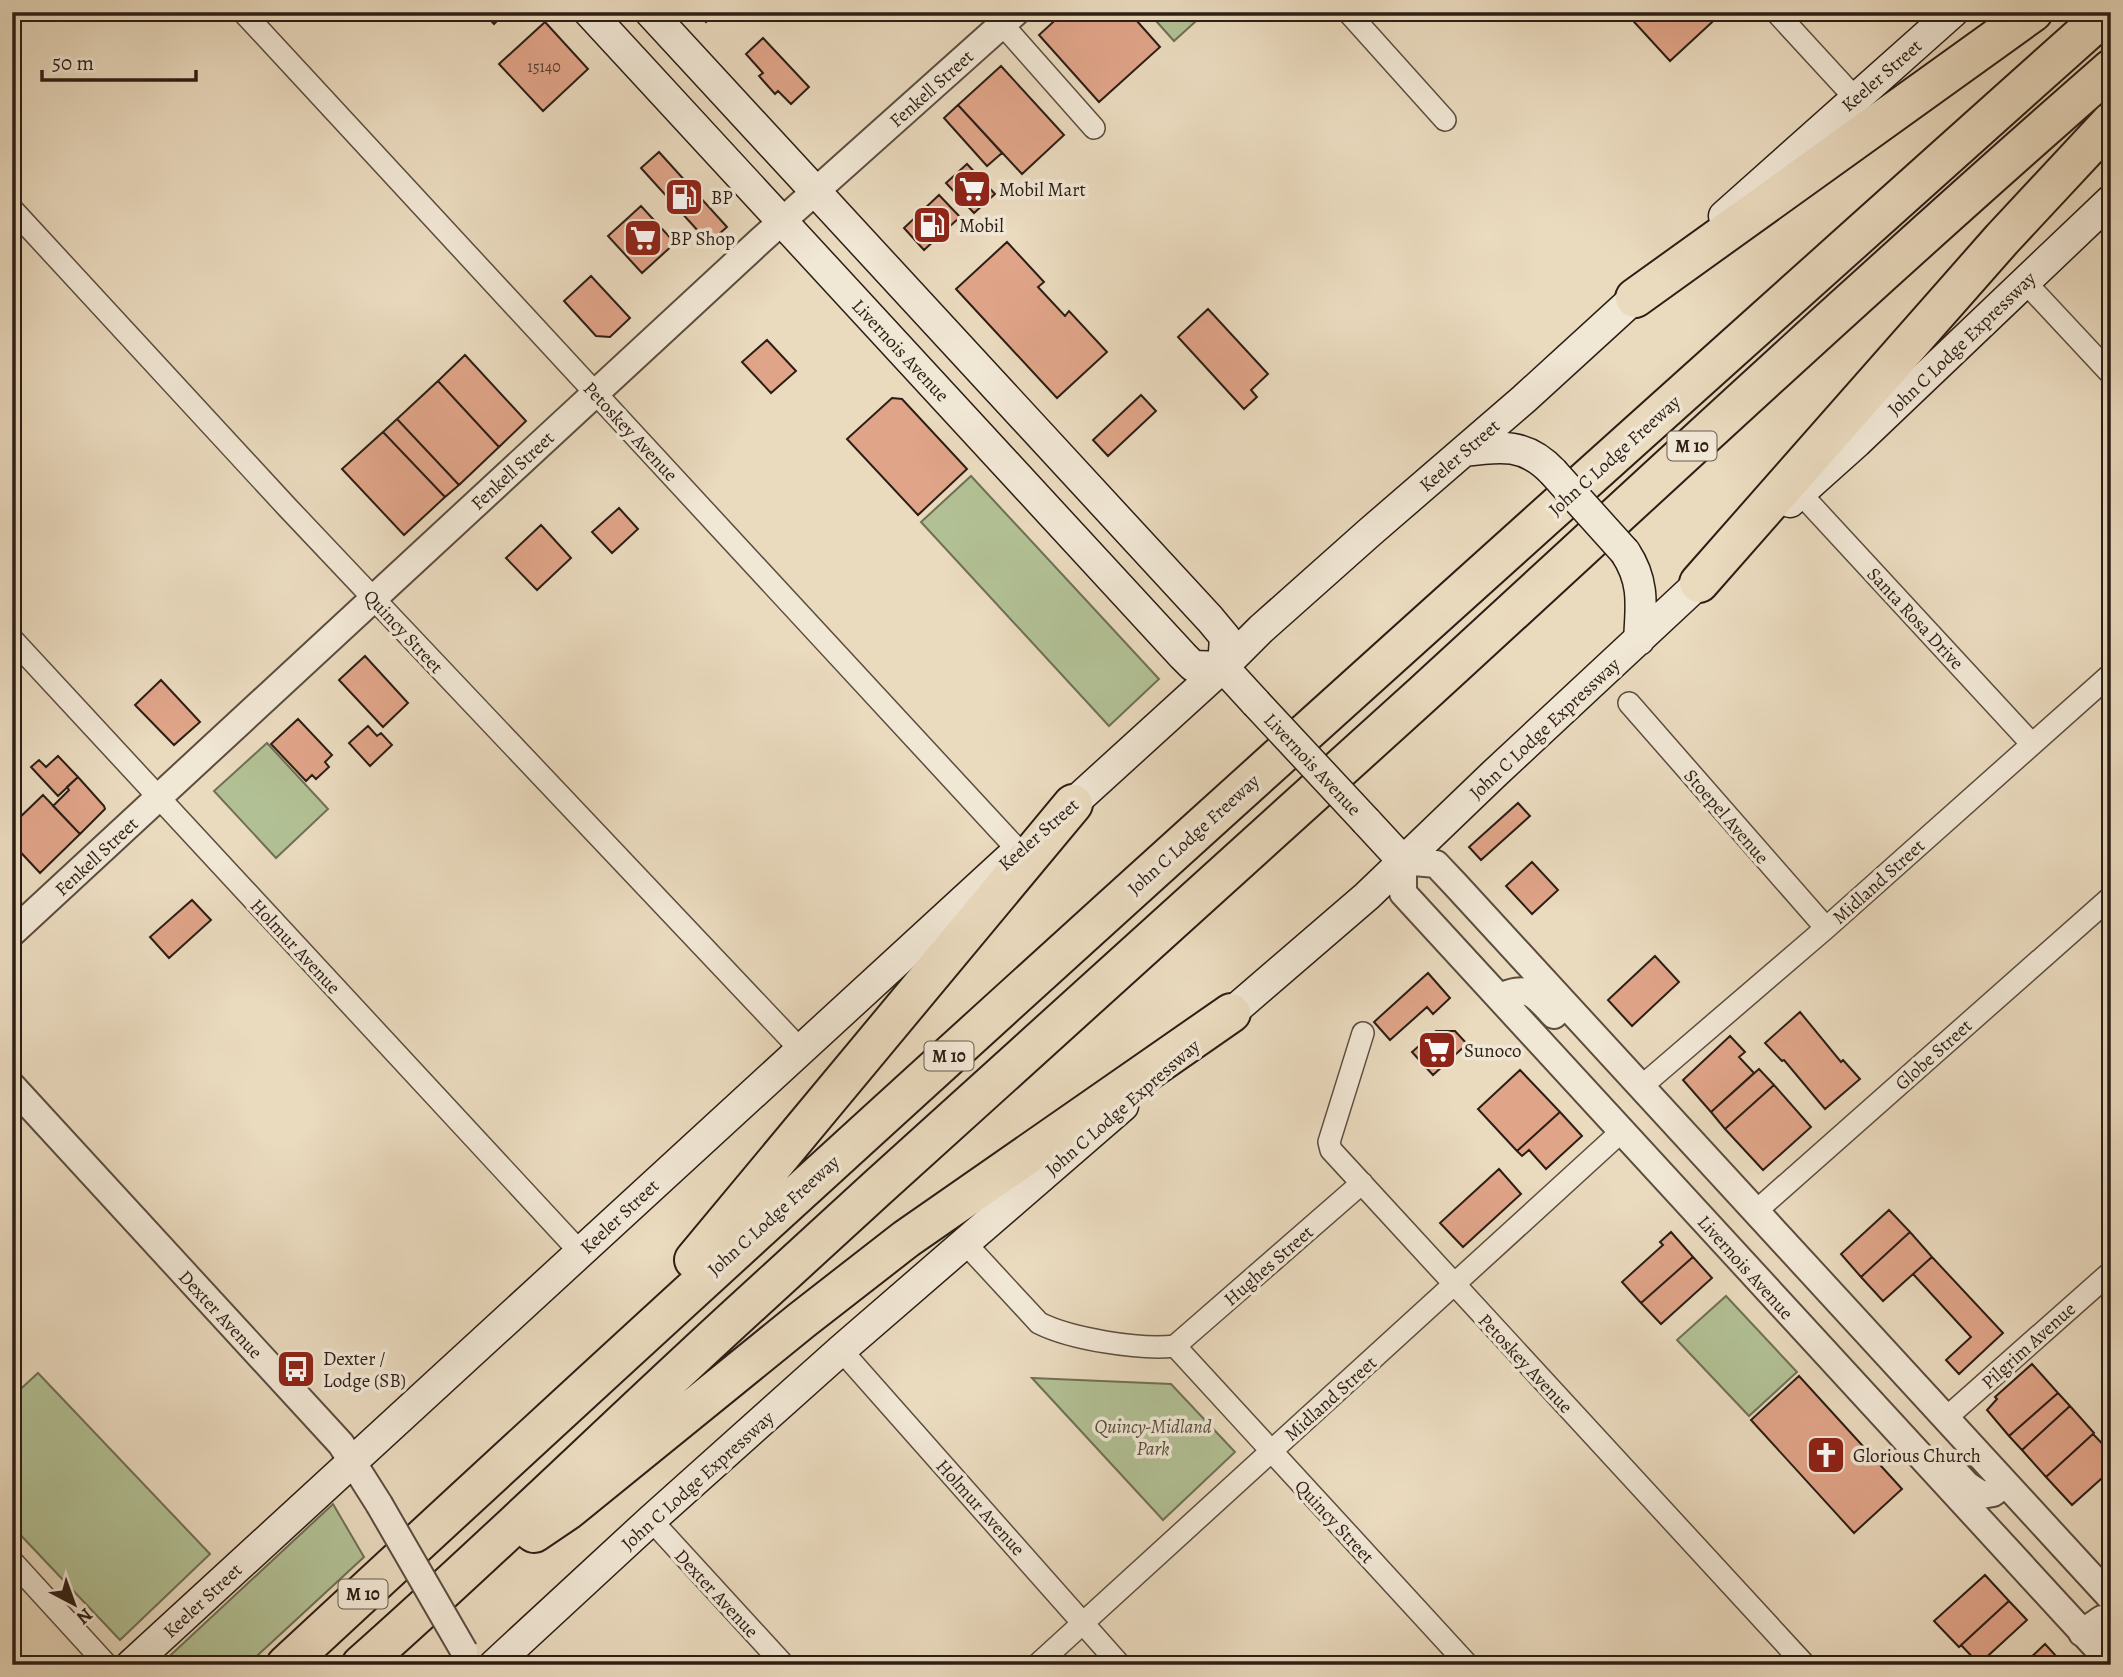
<svg xmlns="http://www.w3.org/2000/svg" width="2123" height="1677" viewBox="0 0 2123 1677" font-family="Alegreya,serif">
	<style>
		.green { fill: #b2c195; stroke: #6f7055; stroke-width: 2 }
		.building { fill: #e0a488; stroke: #2c1e15; stroke-width: 2 }
		.lines { fill: none; stroke-linecap: round; stroke-linejoin: round }
		.minor-casing { stroke: #5c4d3f; stroke-width: 24 }
		.tertiary-casing { stroke: #5c4d3f; stroke-width: 30 }
		.secondary-casing { stroke: #2c1e15; stroke-width: 33 }
		.motorway-casing { stroke: #2c1e15; stroke-width: 42 }
		.minor { stroke: #f1e7d5; stroke-width: 21 }
		.tertiary { stroke: #f1e7d5; stroke-width: 26 }
		.secondary { stroke: #f1e7d5; stroke-width: 30 }
		.motorway { stroke: #eadabe; stroke-width: 38 }
		.tertiary-bridge-casing { stroke: #5c4d3f; stroke-width: 30; stroke-linecap: butt }
		.secondary-bridge-casing { stroke: #2c1e15; stroke-width: 33; stroke-linecap: butt }
		.tertiary-bridge { stroke: #f1e7d5; stroke-width: 26 }
		.secondary-bridge { stroke: #f1e7d5; stroke-width: 30 }
		.labels { text-anchor: middle; stroke-width: 7; stroke-linejoin: round; paint-order: stroke }
		.number-label { font-size: 16px; fill: #594032 }
		.shield { fill: #f1e7d5; stroke: #675a4f; stroke-width: 2 }
		.shield-label { font-size: 18px; font-weight: bold; fill: #2c1e15 }
		.street-label { font-size: 19px; fill: #2c1e15; stroke: #f1e7d5 }
		.poi-label { font-size: 19px; fill: #2c1e15; stroke: #f1e7d5; text-anchor: start }
		.park-label { font-size: 19px; font-style: italic; fill: #544f3b; stroke: #f1e7d5 }
	</style>
	<rect width="100%" height="100%" fill="#eadabe"/>
	<filter id="stains"><feTurbulence type="fractalNoise" baseFrequency=".00286" numOctaves="4"/><feColorMatrix values="0 0 0 0 .2 0 0 0 0 .09 0 0 0 0 .02 0 0 0 .5 -.17"/></filter>
	<radialGradient id="worn" r=".72"><stop offset=".6" stop-color="#630" stop-opacity="0"/><stop offset="1" stop-color="#630" stop-opacity=".3"/></radialGradient>
	<path class="green" d="M1148,12H1206L1174,41Z
		M971,476L1159,679L1109,726L921,522Z
		M267,743L328,809L276,858L214,791Z
		M1726,1296L1797,1372L1749,1416L1677,1340Z
		M38,1373L210,1554L120,1640L12,1526V1397Z
		M1032,1378L1171,1384L1235,1452L1163,1520Z
		M333,1504L364,1557L247,1665H160Z"/>
	<path class="building" d="M483,12H506L494,24Z
		M697,12H717L706,22Z
		M1064,12H1129L1160,47L1099,102L1039,35Z
		M1625,12H1723L1670,61Z
		M545,22L588,69L543,111L499,64Z
		M763,38L809,87L791,104L778,91L775,94L759,76L763,73L746,54Z
		M1001,66L1064,135L1022,174L958,105Z
		M958,105L1002,153L987,166L944,118Z
		M659,152L727,227L709,243L641,168Z
		M967,164L995,194L974,213L946,183Z
		M939,195L960,217L924,250L904,228Z
		M641,206L675,243L642,273L608,236Z
		M1007,242L1044,282L1038,287L1065,316L1069,311L1107,352L1057,398L956,289Z
		M591,276L630,318L610,337L596,336L564,301Z
		M1208,309L1268,374L1251,390L1257,397L1244,409L1178,337Z
		M767,340L796,371L771,393L742,362Z
		M465,355L526,421L499,447L438,381Z
		M438,381L499,447L459,485L397,419Z
		M1141,395L1156,411L1108,456L1093,440Z
		M892,398L902,399L967,469L918,515L847,439Z
		M397,419L459,485L445,497L383,432Z
		M383,432L445,497L404,535L342,469Z
		M619,508L638,529L612,553L592,532Z
		M541,525L571,558L537,590L506,558Z
		M365,656L408,703L383,727L339,680Z
		M161,680L200,722L174,745L135,705Z
		M298,719L332,755L325,762L329,767L316,779L312,775L306,781L271,744Z
		M368,726L377,736L381,733L392,745L370,766L349,743Z
		M58,756L78,777L58,796L31,767L39,760L46,767Z
		M78,777L104,806L105,809L80,834L53,806L69,790L67,787Z
		M43,795L80,834L40,873L12,843V825Z
		M1518,803L1530,816L1481,860L1469,847Z
		M1532,862L1558,890L1532,914L1506,886Z
		M192,900L211,920L169,958L150,937Z
		M1655,956L1679,982L1632,1026L1608,1000Z
		M1428,973L1450,998L1433,1014L1427,1007L1390,1040L1374,1022Z
		M1800,1012L1841,1062L1843,1060L1860,1079L1825,1109L1784,1060L1782,1061L1765,1043Z
		M1436,1031H1455L1467,1044L1433,1075L1412,1052Z
		M1730,1036L1745,1052L1739,1057L1754,1073L1711,1112L1683,1080Z
		M1759,1069L1774,1085L1725,1129L1711,1112Z
		M1520,1070L1560,1112L1517,1151L1478,1109Z
		M1774,1085L1811,1127L1763,1170L1725,1129Z
		M1560,1112L1582,1136L1546,1169L1529,1150L1522,1156L1517,1151Z
		M1499,1169L1521,1194L1463,1247L1440,1223Z
		M1889,1210L1910,1232L1861,1277L1841,1254Z
		M1671,1232L1693,1257L1641,1303L1622,1282L1663,1245L1660,1242Z
		M1910,1232L1932,1257L1883,1301L1861,1277Z
		M1693,1257L1712,1278L1661,1324L1641,1303Z
		M1932,1257L2003,1333L1959,1374L1946,1360L1971,1337L1913,1274Z
		M2032,1364L2058,1393L2009,1436L1987,1410L1997,1399L1995,1397Z
		M1799,1376L1902,1489L1854,1533L1751,1420Z
		M2058,1393L2070,1406L2022,1450L2009,1436Z
		M2070,1406L2094,1433L2046,1477L2022,1450Z
		M2093,1434L2111,1453V1470L2072,1505L2046,1477Z
		M1985,1575L2009,1601L1959,1647L1934,1621Z
		M2009,1601L2027,1620L1979,1664L1961,1645Z
		M2045,1644L2056,1656L2047,1665H2023Z"/>
	<g class="lines">
		<g class="minor-casing">
			<path id="minor" d="M243,12L1018,850
				M1348,12L1445,120
				M1776,12L1855,98
				M1002,24L1094,128
				M12,209L287,507L800,1049
				M2025,282L2111,374
				M1800,493L2032,744
				M12,639L580,1252
				M1629,703L1826,928
				M1363,1033L1329,1142L1331,1150L1805,1665
				M1642,1086L1826,928L2111,674
				M1755,1212L2111,897
				M965,1243L1039,1323C1071,1339 1139,1350 1175,1346
				M1175,1346L1468,1665
				M1175,1346L1362,1183
				M841,1350L1120,1665
				M1946,1418L2111,1272
				M651,1520L784,1665
				M12,1561L107,1665
				M1037,1665L1622,1131"/>
		</g>
		<g class="tertiary-casing">
			<path id="tertiary" d="M12,933L761,240L1016,12
				M1499,997C1529,985 1533,992 1554,1015
				M12,1086L341,1444L379,1504
				M1954,1471L1967,1485L1982,1495L1993,1493L2005,1483
				M2111,1598L1454,883L1436,864L1403,861V893L2111,1663
				M2082,1633L2102,1619L2111,1623"/>
		</g>
		<g class="secondary-casing">
			<path id="secondary" d="M589,12L1183,656L1193,666L1223,667L1256,703
				M650,12L1210,619L1225,637L1223,667
				M1724,216L1953,12
				M1464,451C1501,446 1526,443 1553,472
				M1790,502L1857,442L2111,200
				M1625,552C1645,582 1641,606 1639,640
				M1056,819L1223,667L1261,629L1370,532L1524,399L1651,283
				M1366,821L1403,861
				M1216,1026L1367,896L1493,775L1713,570
				M131,1665L1013,855
				M494,1665L651,1520L841,1350L1123,1106"/>
		</g>
		<g class="motorway-casing">
			<path id="motorway" d="M1635,298L2033,12
				M1699,583L2002,239L2111,122
				M694,1260L1073,804
				M534,1533L568,1510L802,1320L906,1239L1231,1013
				M286,1665C887,1107 1497,559 2108,12
				M361,1665C492,1549 616,1427 745,1309C970,1102 1198,898 1424,693C1652,484 1878,273 2111,69"/>
		</g>
		<use href="#minor" class="minor"/>
		<use href="#tertiary" class="tertiary"/>
		<use href="#secondary" class="secondary"/>
		<use href="#motorway" class="motorway"/>
		<g class="tertiary-bridge-casing">
			<path id="tertiary-bridge" d="M379,1504L464,1651"/>
		</g>
		<g class="secondary-bridge-casing">
			<path id="secondary-bridge" d="M1553,472L1625,552
				M1256,703L1366,821"/>
		</g>
		<use href="#tertiary-bridge" class="tertiary-bridge"/>
		<use href="#secondary-bridge" class="secondary-bridge"/>
	</g>
	<defs>
		<g id="supermarket-square" transform="scale(2.0125)"><rect x="-9" y="-9" width="18" height="18" rx="4" fill="#8f2418" stroke="#f1e7d5"/><path d="M-6-5.5h2.5l.6 2H6L4.5 2H-2.5L-4.4-4H-6ZM-1.5 3.2a1.3 1.3 0 1 0 .1 0ZM3 3.2a1.3 1.3 0 1 0 .1 0Z" fill="#fff"/></g>
		<g id="fuel-square" transform="scale(2.0125)"><rect x="-9" y="-9" width="18" height="18" rx="4" fill="#8f2418" stroke="#f1e7d5"/><path d="M-5.5-6h7V0h2V4h1.3V-2.5L3-4.5l.8-.8L6-3V5H2.5V1h-1V6h-7ZM-4.2-4.7v3.2H.2V-4.7Z" fill="#fff"/></g>
		<g id="bus-square" transform="scale(2.0125)"><rect x="-9" y="-9" width="18" height="18" rx="4" fill="#8f2418" stroke="#f1e7d5"/><path d="M-5-6H5V4H4V6H2V4H-2V6H-4V4H-5ZM-3.5-4V0h7V-4ZM-3.5 1.2v1.5H-2V1.2ZM2 1.2v1.5H3.5V1.2Z" fill="#fff"/></g>
		<g id="church-square" transform="scale(2.0125)"><rect x="-9" y="-9" width="18" height="18" rx="4" fill="#8f2418" stroke="#f1e7d5"/><path d="M-1.2-6h2.4v3.5h3.3v2.4h-3.3V6h-2.4V-.1h-3.3v-2.4h3.3Z" fill="#fff"/></g>
	</defs>
	<g fill-rule="evenodd">
		<use href="#supermarket-square" x="972" y="189"/>
		<use href="#fuel-square" x="684" y="197"/>
		<use href="#fuel-square" x="932" y="225"/>
		<use href="#supermarket-square" x="643" y="238"/>
		<use href="#supermarket-square" x="1437" y="1050"/>
		<use href="#bus-square" x="296" y="1369"/>
		<use href="#church-square" x="1826" y="1455"/>
	</g>
	<g class="labels">
		<g class="number-label">
			<text x="544" y="72">15140</text>
		</g>
		<g class="shield">
			<rect x="1667.5" y="431.5" width="49" height="29" rx="5"/>
			<rect x="924.5" y="1041.5" width="49" height="29" rx="5"/>
			<rect x="338.5" y="1579.5" width="49" height="29" rx="5"/>
		</g>
		<g class="shield-label">
			<text x="1692" y="452">M 10</text>
			<text x="949" y="1062">M 10</text>
			<text x="363" y="1600">M 10</text>
		</g>
		<g class="street-label">
			<text transform="translate(1881 75) rotate(-41)" y="7">Keeler Street</text>
			<text transform="translate(931 88) rotate(-42)" y="7">Fenkell Street</text>
			<text transform="translate(1961 343) rotate(-44)" y="7">John C Lodge Expressway</text>
			<text transform="translate(901 350) rotate(47)" y="7">Livernois Avenue</text>
			<text transform="translate(631 431) rotate(47)" y="7">Petoskey Avenue</text>
			<text transform="translate(1459 455) rotate(-41)" y="7">Keeler Street</text>
			<text transform="translate(1614 455) rotate(-42)" y="7">John C Lodge Freeway</text>
			<text transform="translate(512 470) rotate(-43)" y="7">Fenkell Street</text>
			<text transform="translate(1916 618) rotate(47)" y="7">Santa Rosa Drive</text>
			<text transform="translate(404 631) rotate(47)" y="7">Quincy Street</text>
			<text transform="translate(1544 728) rotate(-43)" y="7">John C Lodge Expressway</text>
			<text transform="translate(1313 764) rotate(47)" y="7">Livernois Avenue</text>
			<text transform="translate(1727 816) rotate(49)" y="7">Stoepel Avenue</text>
			<text transform="translate(1038 834) rotate(-41)" y="7">Keeler Street</text>
			<text transform="translate(1193 834) rotate(-42)" y="7">John C Lodge Freeway</text>
			<text transform="translate(96 856) rotate(-43)" y="7">Fenkell Street</text>
			<text transform="translate(1878 881) rotate(-42)" y="7">Midland Street</text>
			<text transform="translate(296 946) rotate(47)" y="7">Holmur Avenue</text>
			<text transform="translate(1933 1054) rotate(-42)" y="7">Globe Street</text>
			<text transform="translate(1122 1107) rotate(-41)" y="7">John C Lodge Expressway</text>
			<text transform="translate(773 1215) rotate(-42)" y="7">John C Lodge Freeway</text>
			<text transform="translate(619 1216) rotate(-43)" y="7">Keeler Street</text>
			<text transform="translate(1268 1265) rotate(-41)" y="7">Hughes Street</text>
			<text transform="translate(1746 1267) rotate(48)" y="7">Livernois Avenue</text>
			<text transform="translate(221 1314) rotate(47)" y="7">Dexter Avenue</text>
			<text transform="translate(2028 1345) rotate(-42)" y="7">Pilgrim Avenue</text>
			<text transform="translate(1526 1363) rotate(47)" y="7">Petoskey Avenue</text>
			<text transform="translate(1330 1398) rotate(-42)" y="7">Midland Street</text>
			<text transform="translate(697 1480) rotate(-42)" y="7">John C Lodge Expressway</text>
			<text transform="translate(981 1507) rotate(48)" y="7">Holmur Avenue</text>
			<text transform="translate(1335 1521) rotate(47)" y="7">Quincy Street</text>
			<text transform="translate(717 1593) rotate(47)" y="7">Dexter Avenue</text>
			<text transform="translate(202 1600) rotate(-43)" y="7">Keeler Street</text>
		</g>
		<g class="poi-label">
			<text x="999" y="196">Mobil Mart</text>
			<text x="711" y="204">BP</text>
			<text x="959" y="232">Mobil</text>
			<text x="670" y="245">BP Shop</text>
			<text x="1464" y="1057">Sunoco</text>
			<text x="323" y="1365">Dexter /<tspan x="323" dy="22">Lodge (SB)</tspan></text>
			<text x="1853" y="1462">Glorious Church</text>
		</g>
		<g class="park-label">
			<text x="1153" y="1433">Quincy-Midland<tspan x="1153" dy="22">Park</tspan></text>
		</g>
	</g>
	<rect width="2123" height="1677" fill="none" stroke="#eadabe" stroke-width="42"/>
	<rect x="14" y="14" width="2095" height="1649" fill="none" stroke="#2c1e15" stroke-width="3.5"/>
	<rect x="21" y="21" width="2081" height="1635" fill="none" stroke="#2c1e15" stroke-width="2"/>
	<g transform="translate(74 1604) rotate(139)" stroke="#f1e7d5" stroke-width="5" paint-order="stroke">
	<path d="M0-5L12 26L0 18L-12 26Z" fill="#2c1e15"/>
	<text y="-10" font-size="19" font-weight="bold" text-anchor="middle" fill="#2c1e15">N</text>
	</g>
	<path d="M42 70v10h154v-10" fill="none" stroke="#2c1e15" stroke-width="3.5"/>
	<text x="52" y="70" font-size="21" fill="#2c1e15" stroke="#f1e7d5" stroke-width="5" paint-order="stroke">50 m</text>
	<rect width="100%" height="100%" filter="url(#stains)"/>
	<rect width="100%" height="100%" fill="url(#worn)"/>
</svg>
